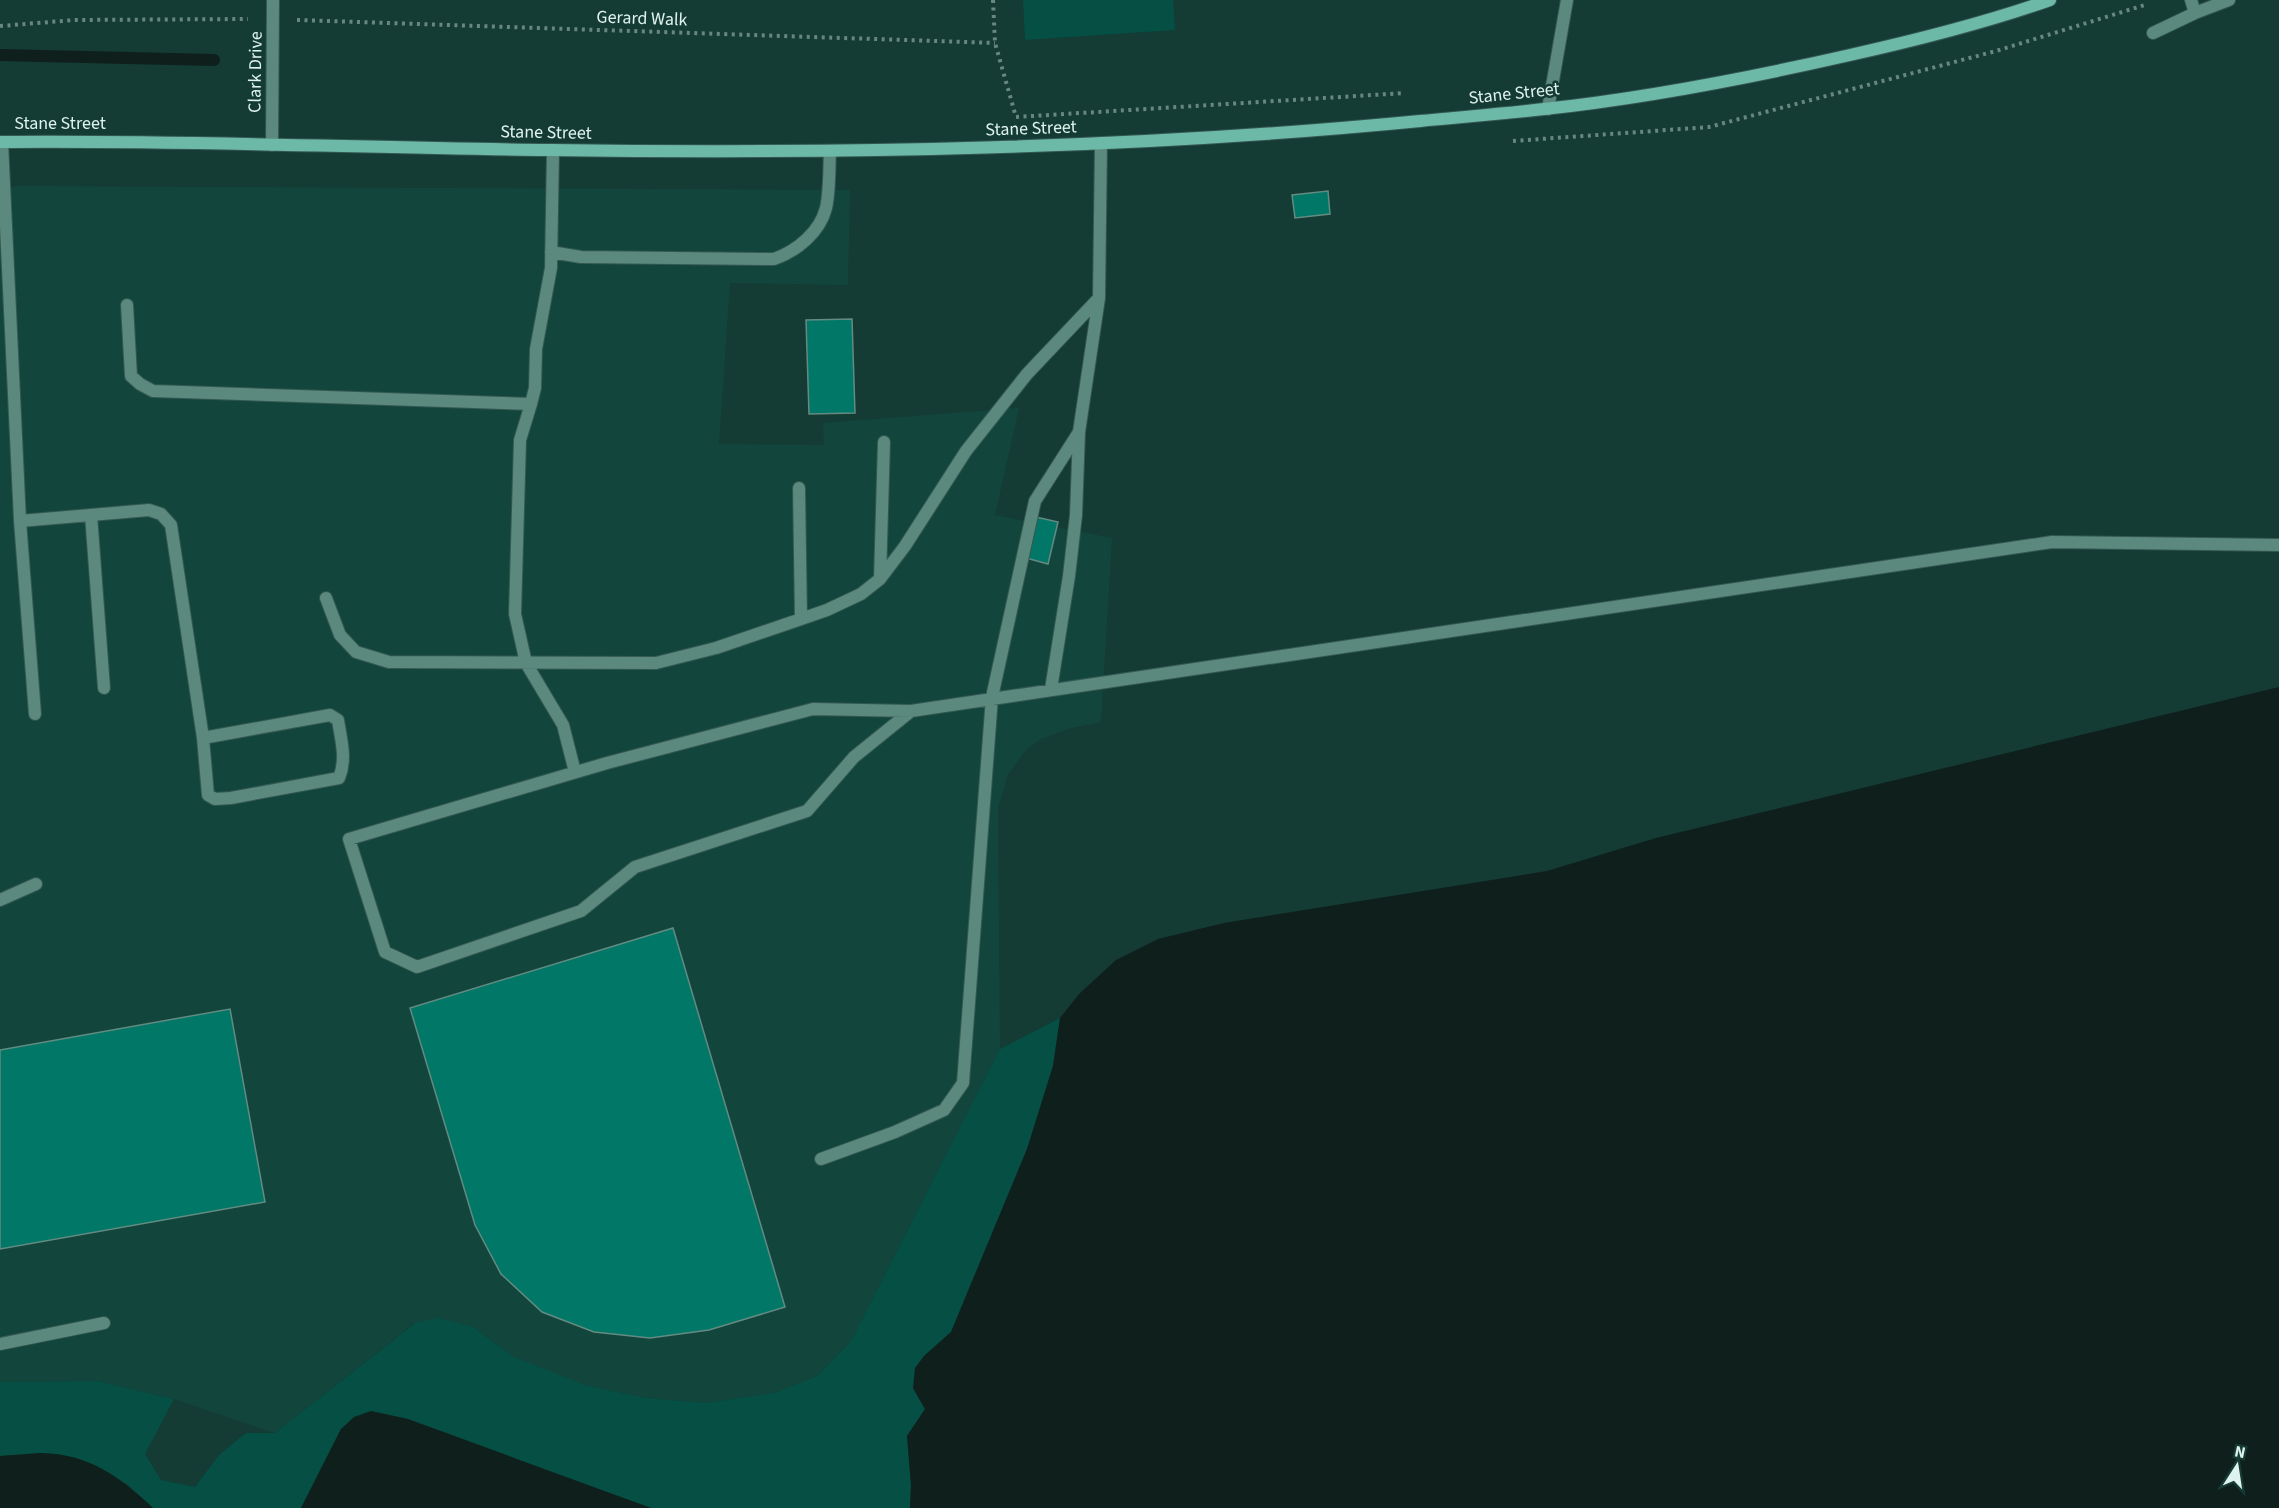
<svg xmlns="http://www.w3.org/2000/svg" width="2279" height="1508" viewBox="0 0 2279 1508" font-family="'Source Sans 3',sans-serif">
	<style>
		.built { fill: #12463d }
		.green { fill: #054f44 }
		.water { fill: #0f1f1c }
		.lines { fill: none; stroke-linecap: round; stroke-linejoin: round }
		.stream { stroke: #0f1f1c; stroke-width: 12 }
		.building { fill: #007767; stroke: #638b81; stroke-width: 1.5 }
		.lane-casing { stroke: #345852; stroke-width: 14 }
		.street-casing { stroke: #345852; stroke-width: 14 }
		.secondary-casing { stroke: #345852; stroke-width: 14 }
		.path { stroke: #688781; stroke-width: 4; stroke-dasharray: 3 4.5; stroke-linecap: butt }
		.lane { stroke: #5b897e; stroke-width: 12 }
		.street { stroke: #5b897e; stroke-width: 12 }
		.secondary { stroke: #6db9a8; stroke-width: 12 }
		.labels { text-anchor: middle; stroke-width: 5; stroke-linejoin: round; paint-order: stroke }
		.street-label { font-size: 18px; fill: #def3ed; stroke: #143b34 }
	</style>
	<rect width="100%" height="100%" fill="#143b34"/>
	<path class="built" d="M16,186L850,190L848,285L730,283L719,444L824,445L823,423L1019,408L995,515L1112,538L1101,722L1067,729L1041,739L1026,750L1008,774L998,808L1000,1049L851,1341L817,1376L774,1393L706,1403L646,1398L585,1385L552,1374L514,1357L473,1327L414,1323L275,1433L174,1399L97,1381L0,1382V188Z"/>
	<path class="green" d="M1023,0H1173L1175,30L1025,40Z
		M1060,1018L1053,1066L1027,1149L951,1332L924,1356L913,1388L925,1409L907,1436L911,1485L910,1508H651L632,1501L341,1429L301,1508H153L127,1484L41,1453L0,1456V1382L97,1381L174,1399L145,1454L161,1480L195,1487L219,1455L246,1433H275L415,1323L439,1318L473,1327L514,1357L585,1385L646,1398L706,1403L774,1393L817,1376L851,1341L1000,1049Z"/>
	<path class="water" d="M2279,687V1508H910L911,1485L907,1436L925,1409L913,1388L915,1368L924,1356L951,1332L1027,1149L1053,1066L1060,1018L1079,994L1116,960L1158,939L1224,923L1547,871L1656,838Z
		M371,1411L408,1419L651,1508H301L341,1429L354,1417Z
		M41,1453C89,1454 119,1476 153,1508H0V1456Z"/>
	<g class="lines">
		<path class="stream" d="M0,55L214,60"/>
	</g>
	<path class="building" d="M1328,191L1330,214L1295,218L1292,195Z
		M852,319L855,413L809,414L806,320Z
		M1036,517L1058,522L1048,564L1026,558Z
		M673,928L785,1307L709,1330L650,1338L594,1332L542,1312L501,1274L475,1225L410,1008Z
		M230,1009L265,1202L0,1249V1050Z"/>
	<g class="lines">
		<g class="lane-casing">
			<path id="lane" d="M2191,0L2195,13L2229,0
				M2153,33L2195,13
				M1548,109L1567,0
				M2,142L20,521L35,714
				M551,252L581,257L774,259C797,251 820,232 826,208C830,190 829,169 830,151
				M127,305L131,376L140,384L153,391L531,404L535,388L536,349L551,268L553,150
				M531,404L520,440L515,614L526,663L563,725L575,772
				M799,488L801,619
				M91,515L104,688
				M20,521L149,510L161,514L171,525L203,738L208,795L215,799L231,798L339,778C347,759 341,740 338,720L330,715L203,738
				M880,579L884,442
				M326,598L340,635L356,652L389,662L656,663L716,648L801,619L827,610L861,594L880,579L905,546L966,451L1027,374L1099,298
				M1051,689L1069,576L1076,515L1079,432L1099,298L1101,143
				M911,711L854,757L807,811L635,867L581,911L417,967L385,952L349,839L607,763L813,709L911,711L2052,542L2279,545
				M0,900L36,884
				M821,1159L895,1132L944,1110L963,1083L992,697L1035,501L1079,432
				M0,1344L104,1323"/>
		</g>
		<g class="street-casing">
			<path id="street" d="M272,145L273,0"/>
		</g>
		<g class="secondary-casing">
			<path id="secondary" d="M0,142C183,140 366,148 550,150C840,154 1131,149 1420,121C1461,117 1503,114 1544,109C1647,98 1749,78 1850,55C1917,40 1985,23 2050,0"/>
		</g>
		<path class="path" d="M993,0L995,43L1016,117L1405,93
			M297,20L995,43
			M0,26L75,20L248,19
			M1513,141L1709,127L1996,51L2148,4"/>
		<use href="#lane" class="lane"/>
		<use href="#street" class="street"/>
		<use href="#secondary" class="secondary"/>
	</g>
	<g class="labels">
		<g class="street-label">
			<text transform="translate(642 18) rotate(2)" y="6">Gerard Walk</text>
			<text transform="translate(255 72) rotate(-89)" y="6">Clark Drive</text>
			<text transform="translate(1514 93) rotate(-6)" y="6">Stane Street</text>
			<text x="60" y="129">Stane Street</text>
			<text transform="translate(1031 128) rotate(-2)" y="6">Stane Street</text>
			<text transform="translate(546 132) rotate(1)" y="6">Stane Street</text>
		</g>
	</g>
	<g transform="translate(2237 1466) rotate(12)" stroke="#143b34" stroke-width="4.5" paint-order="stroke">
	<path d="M0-4.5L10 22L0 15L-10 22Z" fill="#def3ed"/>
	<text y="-9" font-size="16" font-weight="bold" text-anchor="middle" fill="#def3ed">N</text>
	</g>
</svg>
